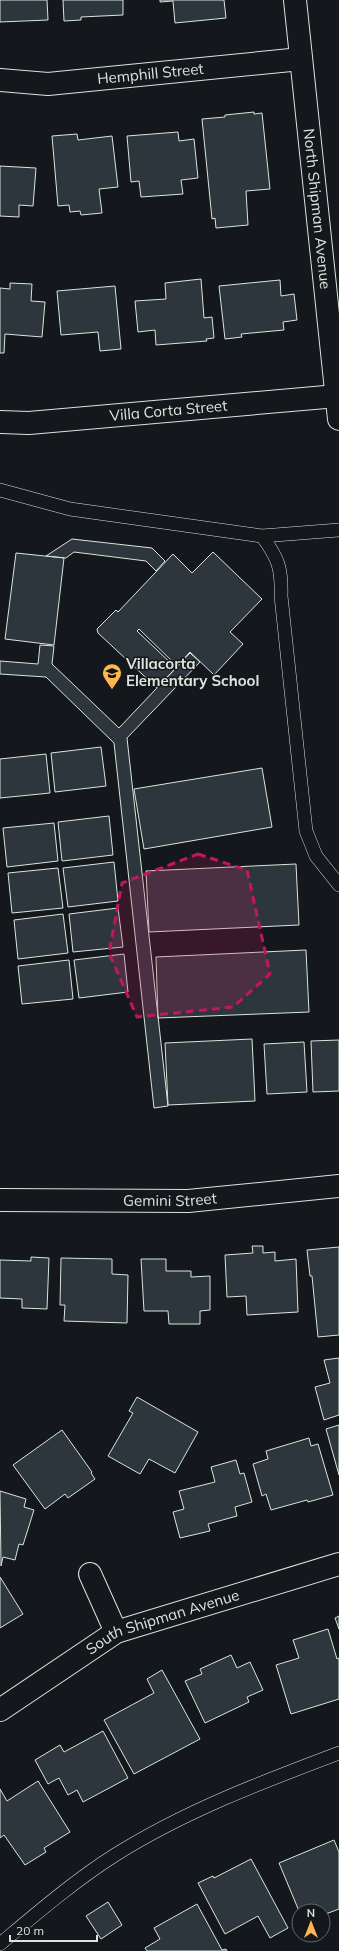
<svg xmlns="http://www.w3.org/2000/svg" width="339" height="1951" viewBox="0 0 339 1951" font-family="Mulish,sans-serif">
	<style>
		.building { fill: #2c363c; stroke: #d8e6dc }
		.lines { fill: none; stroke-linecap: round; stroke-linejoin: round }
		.lane-casing { stroke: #d8e6dc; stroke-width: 14 }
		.street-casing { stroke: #d8e6dc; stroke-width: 24 }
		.secondary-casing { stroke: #d8e6dc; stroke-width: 24 }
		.lane { stroke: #14181c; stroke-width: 13 }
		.street { stroke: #14181c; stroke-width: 22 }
		.secondary { stroke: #14181c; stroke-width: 22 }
		.marked { fill: #c2185b; fill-opacity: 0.2; stroke: #c2185b; stroke-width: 3; stroke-dasharray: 8 5; stroke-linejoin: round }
		.labels { text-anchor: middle; stroke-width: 3; stroke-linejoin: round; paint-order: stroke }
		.street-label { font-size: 15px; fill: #d8e6dc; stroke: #14181c }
		.poi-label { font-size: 15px; font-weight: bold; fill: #d8e6dc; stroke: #14181c; text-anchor: start }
	</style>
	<rect width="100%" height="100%" fill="#14181c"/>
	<path class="building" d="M0,0H47L48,20L0,22Z
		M63,0H123V15L81,17V20L64,21Z
		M160,0H224L226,18L175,23L173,1L160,2Z
		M254,112V114L262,113L270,189L246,191L248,225L216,228L215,218L212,219L202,119L225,117V115Z
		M178,132L179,141L194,139L198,178L181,180L183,194L141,197L139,181L131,182L127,136Z
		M77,134L78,140L112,136L118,187L99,189L102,213L81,215L80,211L70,212L69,205L58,206L52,136Z
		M0,166L36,168L33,206L19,205V217L0,216Z
		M201,279L204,318L212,317L214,338L206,339L207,341L156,345L155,330L138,332L135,301L166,299L165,283Z
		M280,280L281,296L294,294L297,320L283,322L284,330L241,334L242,337L225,339L219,286Z
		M10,283L32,284L31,301L45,302L42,337L5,334L4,353H0V288L10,289Z
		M115,286L121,349L100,351L98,332L61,335L57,291Z
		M72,539L152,548L165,561L156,571L146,561L74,552L66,558L46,556Z
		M213,552L262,599L230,632L243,644L214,675L190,652L177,666L139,629L137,631L176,668L157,688L98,633L97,629L116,610L118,612L173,554L192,573Z
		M16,553L64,558L54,645L5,639Z
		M40,645L54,646L52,664L119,728L190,653L200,662L127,738L168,1106L154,1108L114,743L46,677L0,674V661L38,664Z
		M101,747L106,786L55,792L51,753Z
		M46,754L50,793L0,798V759Z
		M262,768L272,827L144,849L134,789Z
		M109,816L113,855L62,861L58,822Z
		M54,823L58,861L7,867L3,828Z
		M114,862L118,901L68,907L63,868Z
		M296,864L299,925L149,932L146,871Z
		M58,868L63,908L12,913L8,873Z
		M118,908L123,947L73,952L69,914Z
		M63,914L68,953L18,959L14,920Z
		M306,950L309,1012L158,1018L156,957Z
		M124,954L128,992L79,998L74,960Z
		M69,960L73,999L22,1004L18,966Z
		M252,1039L255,1101L168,1105L165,1043Z
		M339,1040V1091L313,1092L311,1041Z
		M304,1042L307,1092L267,1094L264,1044Z
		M252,1246H263V1253L275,1252V1261L296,1259L298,1312L247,1315L246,1296L227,1297L225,1255L253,1253Z
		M339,1247V1335L318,1337L312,1276H310L307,1250Z
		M31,1257L49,1258L47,1309L22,1308V1299L0,1298V1260L31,1261Z
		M61,1258L112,1259V1274L128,1275L127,1323L64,1321L65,1305H60Z
		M141,1259H166V1271H191V1277L210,1276V1310L200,1311V1324H169L168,1311H144Z
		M339,1358V1415L324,1420L315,1387L330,1383L324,1360Z
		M137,1397L198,1432L175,1473L149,1459L140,1474L108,1456L133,1413L129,1411Z
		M339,1425V1475L326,1429Z
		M62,1430L92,1472L91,1473L95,1479L68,1498L65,1494L45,1509L13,1465Z
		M309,1438L311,1446L318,1444L333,1495L308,1502L307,1500L271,1510L266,1494L262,1496L253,1464L268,1459L266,1451Z
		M236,1460L240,1474L244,1473L252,1502L235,1507L237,1516L208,1524L210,1531L180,1538L173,1512L184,1509L179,1491L215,1482L211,1467Z
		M0,1491L26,1499L24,1507L34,1510L23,1545L19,1544L15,1560L3,1557L1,1566Z
		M0,1577L23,1614L0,1628Z
		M339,1616V1629L335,1618Z
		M328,1629L337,1659L339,1658V1699L291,1714L276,1665L299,1658L293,1640Z
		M231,1655L237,1668L250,1662L263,1690L247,1697L249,1702L205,1723L185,1681L202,1674L200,1669Z
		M162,1670L200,1739L134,1774L104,1720L154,1693L147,1679Z
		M103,1731L128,1778L83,1802L77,1790L68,1795L59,1778L48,1784L35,1760L60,1745L64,1752Z
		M38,1781L70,1832L44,1848L46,1852L25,1865L4,1835L0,1838V1789L7,1801Z
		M334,1840L339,1852V1909L323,1915V1911H299L279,1863Z
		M251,1859L288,1928L270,1938L258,1916L225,1934L198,1883L213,1876L214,1878Z
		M108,1902L122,1925L101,1939L86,1916Z
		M197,1904L222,1950L226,1949L227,1951H147L145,1948L160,1939L154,1928Z"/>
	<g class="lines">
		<g class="lane-casing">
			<path id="lane" d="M0,490L70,509L262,536C278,558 282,568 281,596L306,831L316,856L339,885
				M262,536L339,530
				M0,1944C37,1913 74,1881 115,1855C185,1811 262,1782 339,1753"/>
		</g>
		<g class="street-casing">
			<g id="street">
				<path id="s1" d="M295,0L339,419"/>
				<path id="s2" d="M0,80L48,84L301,59"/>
				<path id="s3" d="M0,422L29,423L337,396"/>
				<path d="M90,1574L116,1632"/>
				<path id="s4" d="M0,1710L116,1632L339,1564"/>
			</g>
		</g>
		<g class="secondary-casing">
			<g id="secondary">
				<path id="s5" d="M0,1200L188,1201L339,1186"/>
			</g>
		</g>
		<use href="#lane" class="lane"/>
		<use href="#street" class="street"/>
		<use href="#secondary" class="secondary"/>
	</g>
	<path class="marked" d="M198,854L247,870L270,974L233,1007L137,1017L109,953L122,883Z"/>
	<defs>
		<g id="school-pin" transform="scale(1)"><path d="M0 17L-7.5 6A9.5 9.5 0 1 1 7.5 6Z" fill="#ffb74d" stroke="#14181c"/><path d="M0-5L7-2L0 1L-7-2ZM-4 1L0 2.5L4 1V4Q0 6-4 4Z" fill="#111"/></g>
	</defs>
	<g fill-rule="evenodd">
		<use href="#school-pin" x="112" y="673"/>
	</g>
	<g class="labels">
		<g class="street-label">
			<text dy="5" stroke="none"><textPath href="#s2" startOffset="151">Hemphill Street</textPath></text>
			<text dy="5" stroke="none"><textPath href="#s1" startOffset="210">North Shipman Avenue</textPath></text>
			<text dy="5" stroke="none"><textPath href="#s3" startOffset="169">Villa Corta Street</textPath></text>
			<text dy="5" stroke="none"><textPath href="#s5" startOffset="170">Gemini Street</textPath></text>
			<text dy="5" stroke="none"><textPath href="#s4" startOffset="187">South Shipman Avenue</textPath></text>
		</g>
		<g class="poi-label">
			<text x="126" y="669">Villacorta<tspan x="126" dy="17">Elementary School</tspan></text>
		</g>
	</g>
	<g transform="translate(311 1923)"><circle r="19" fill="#14181c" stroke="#626a69"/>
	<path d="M0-3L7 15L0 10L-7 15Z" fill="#ffb74d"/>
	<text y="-6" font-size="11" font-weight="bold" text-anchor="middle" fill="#d8e6dc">N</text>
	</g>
	<path d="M10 1935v6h87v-6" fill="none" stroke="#d8e6dc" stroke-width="2"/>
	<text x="16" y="1935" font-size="12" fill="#d8e6dc" stroke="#14181c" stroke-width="3" paint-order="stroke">20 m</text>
</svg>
